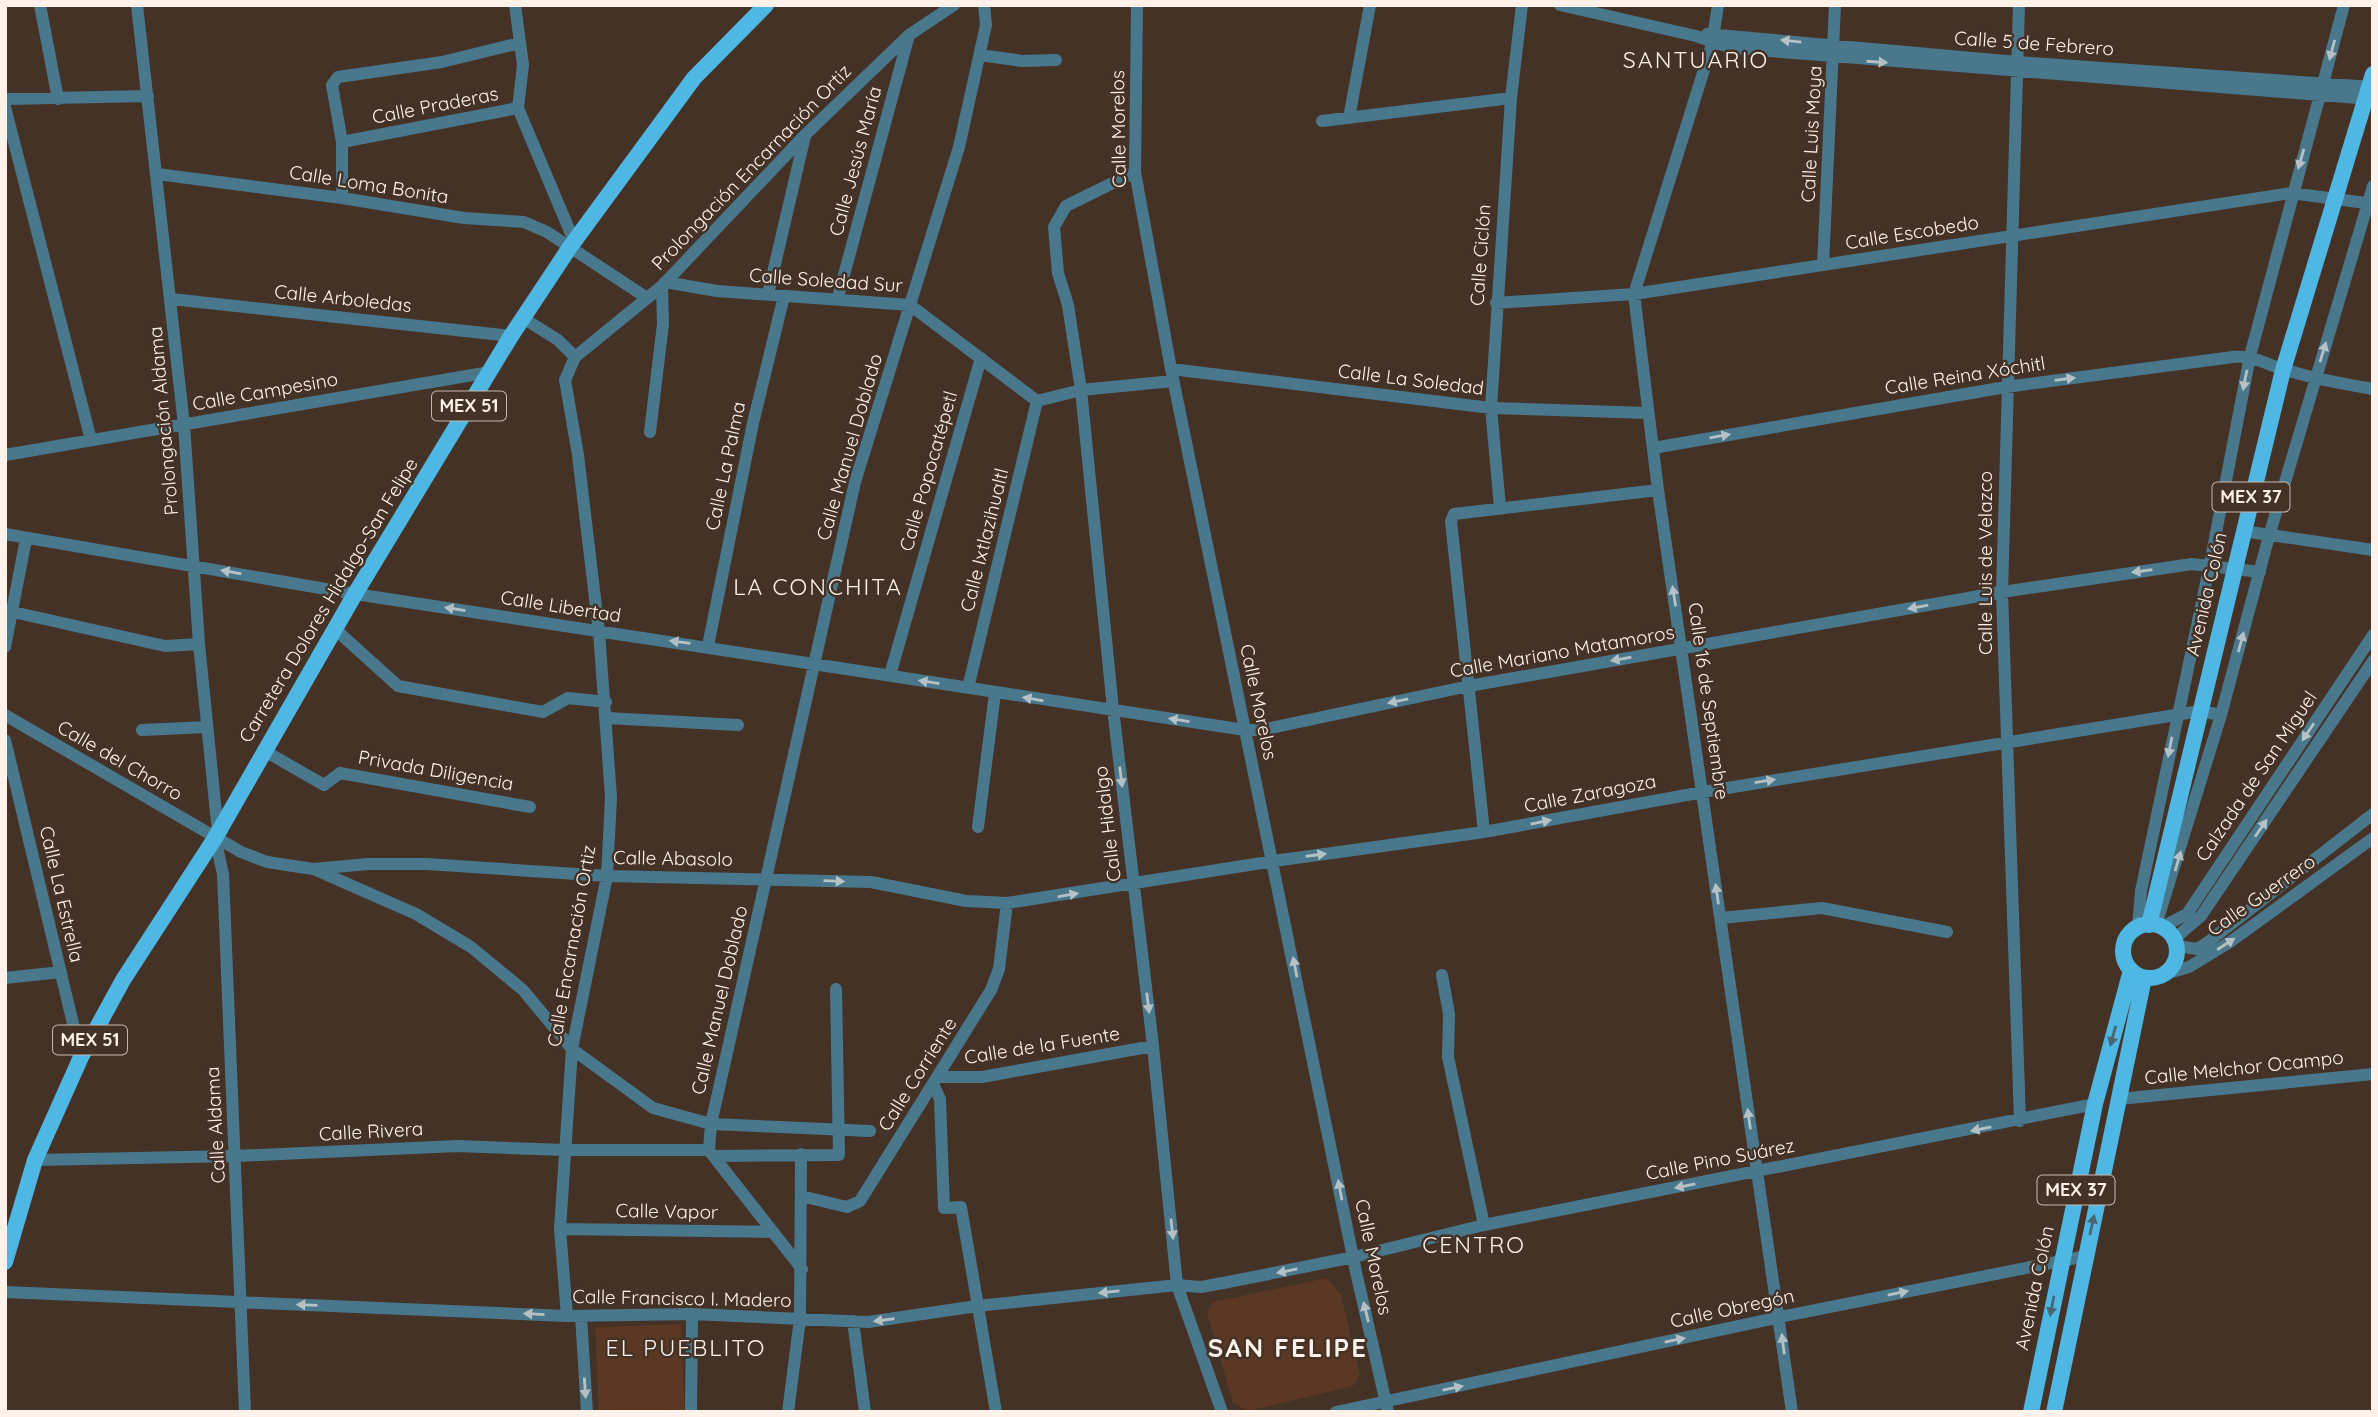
<svg xmlns="http://www.w3.org/2000/svg" width="2378" height="1417" viewBox="0 0 2378 1417" font-family="Quicksand,sans-serif">
	<style>
		.green { fill: #5a3823 }
		.lines { fill: none; stroke-linecap: round; stroke-linejoin: round }
		.minor { stroke: #49788d; stroke-width: 12 }
		.major { stroke: #4eb7e3; stroke-width: 16 }
		.oneway { fill: #b6c1c5 }
		.oneway2 { fill: #486772 }
		.labels { text-anchor: middle; stroke-width: 5; stroke-linejoin: round; paint-order: stroke }
		.shield { fill: #443227; stroke: #c6b8b0; stroke-width: 2 }
		.shield-label { font-size: 18px; font-weight: bold; fill: #fef2eb }
		.street-label { font-size: 19px; fill: #fef2eb; stroke: #443227 }
		.quarter-label { font-size: 23px; letter-spacing: 2px; fill: #fef2eb; stroke: #443227 }
		.district-label { font-size: 26px; font-weight: bold; letter-spacing: 2px; fill: #fef2eb; stroke: #443227 }
	</style>
	<rect width="100%" height="100%" fill="#443227"/>
	<path class="green" d="M1327,1278L1341,1295L1360,1375L1353,1386L1249,1411L1233,1403L1207,1313L1213,1302Z
		M681,1324L685,1412H599L595,1327Z"/>
	<g class="lines">
		<path class="minor" d="M40,5L58,99
			M137,5L184,425L199,644L218,833
			M515,5L523,65L518,108
			M1137,5L1135,172L1171,369L1245,730L1356,1272L1388,1412
			M1560,5L1696,36L1732,48L2371,99
			M1718,5L1712,44L1634,294L1658,490L1792,1412
			M2019,5L2002,592L2020,1121
			M1707,34L2017,62L2373,87
			M980,55L1022,61L1056,60
			M5,99L148,96
			M5,107L91,440
			M518,108L574,241
			M1349,118L1370,5
			M1322,121L1511,98
			M342,142L518,108
			M1135,172L1066,206L1054,227L1058,273L1068,305L1081,390L1113,709L1153,1046L1177,1285L1222,1412
			M157,174L342,198L464,218L524,222L547,232L647,298
			M342,198V142L332,85L338,77L442,62L520,43
			M1823,265L1835,5
			M665,282L717,291L910,305L1037,401
			M768,294L805,136
			M838,297L909,35
			M171,299L511,336
			M1496,303L1634,294L2291,193L2373,204
			M523,318L558,340L575,357
			M1171,369L1491,408L1648,413
			M1037,401L1081,390L1173,381
			M650,432L663,324L662,286
			M1653,448L2006,387L2233,357C2254,355 2267,365 2286,370C2314,379 2343,384 2373,389
			M5,455L490,372
			M1500,507L1491,408L1511,98L1522,5
			M2243,531L2373,550
			M5,534L355,594L1245,730H1261L1469,686L2002,592L2192,564L2260,572
			M13,612L165,646L199,644
			M335,629L398,686L543,712L568,698L606,702
			M708,646L753,423L784,296
			M5,647L26,539
			M890,675L981,358
			M968,688L1037,401
			M5,715L241,852L267,862L313,869L368,864H427L607,876L871,882L966,901L1007,903L1274,861L1484,832L1703,792L2200,711L2221,715
			M607,718L738,725
			M142,730L207,727
			M5,740L81,1057
			M263,750L324,785L340,773L530,807
			M978,827L995,693
			M1484,832L1451,521L1454,514L1658,490
			M215,838L223,874L245,1412
			M316,870L416,914L471,947L523,990L572,1049L653,1108L711,1124L870,1131
			M1721,918L1822,908L1947,932
			M2156,925L2221,715L2269,536L2373,186
			M2138,927L2141,891L2210,564L2250,356L2344,5
			M2162,927L2187,914L2373,635
			M2174,939L2201,916L2373,661
			M2177,946L2197,949L2208,942L2373,814
			M2165,974L2189,967L2230,942L2373,838
			M1442,975L1449,1014L1448,1057L1484,1225
			M5,978L61,972
			M937,1077H982L1153,1046
			M933,1084L940,1099L944,1208L961,1207L996,1412
			M2119,1099L2373,1074
			M709,1150L711,1124L855,482L959,147L986,25L984,5
			M711,1153L802,1269
			M715,1156L839,1155L836,989
			M35,1160L236,1156L457,1146L564,1150H709
			M801,1196L847,1207L860,1201L991,990L999,969L1007,903
			M560,1229L773,1232
			M5,1292L567,1316L692,1314L868,1322L977,1306L1177,1285L1201,1287L1223,1283L1354,1257L1484,1225L2095,1104
			M567,1316L560,1229L572,1049L607,876L611,797L599,632L578,455L565,380L575,357L662,286L805,135L909,35L954,5
			M581,1316L587,1412
			M853,1321L865,1412
			M691,1412L692,1314
			M788,1412L800,1319L801,1154
			M1336,1412L1780,1317L2086,1256"/>
		<path class="major" d="M2123 951a27 27 0 1 1 54 0a27 27 0 1 1-54 0Z
			M2149,925L2283,370L2373,74
			M5,1262L35,1160L81,1057L123,980L215,838L355,594L511,336L570,247L694,78L766,5
			M2031,1412L2095,1104L2131,970
			M2054,1412L2144,978"/>
	</g>
	<defs><path id="oneway-solid" d="M-6-.8H1V-3.2L6.5 0L1 3.2V.8H-6Z" transform="scale(1.75)"/></defs>
	<g class="oneway">
		<use href="#oneway-solid" transform="translate(1791 41) rotate(-174)"/>
		<use href="#oneway-solid" transform="translate(2332 50) rotate(105)"/>
		<use href="#oneway-solid" transform="translate(1877 62) rotate(4)"/>
		<use href="#oneway-solid" transform="translate(2301 159) rotate(106)"/>
		<use href="#oneway-solid" transform="translate(2323 352) rotate(-73)"/>
		<use href="#oneway-solid" transform="translate(2065 379) rotate(-8)"/>
		<use href="#oneway-solid" transform="translate(2245 380) rotate(101)"/>
		<use href="#oneway-solid" transform="translate(1720 436) rotate(-10)"/>
		<use href="#oneway-solid" transform="translate(2142 571) rotate(172)"/>
		<use href="#oneway-solid" transform="translate(231 572) rotate(-170)"/>
		<use href="#oneway-solid" transform="translate(1674 596) rotate(-99)"/>
		<use href="#oneway-solid" transform="translate(1918 607) rotate(170)"/>
		<use href="#oneway-solid" transform="translate(455 609) rotate(-171)"/>
		<use href="#oneway-solid" transform="translate(680 642) rotate(-173)"/>
		<use href="#oneway-solid" transform="translate(2241 642) rotate(-75)"/>
		<use href="#oneway-solid" transform="translate(1621 659) rotate(170)"/>
		<use href="#oneway-solid" transform="translate(929 682) rotate(-171)"/>
		<use href="#oneway-solid" transform="translate(1033 699) rotate(-170)"/>
		<use href="#oneway-solid" transform="translate(1398 701) rotate(168)"/>
		<use href="#oneway-solid" transform="translate(1179 720) rotate(-171)"/>
		<use href="#oneway-solid" transform="translate(2308 732) rotate(124)"/>
		<use href="#oneway-solid" transform="translate(2170 747) rotate(101)"/>
		<use href="#oneway-solid" transform="translate(1121 777) rotate(83)"/>
		<use href="#oneway-solid" transform="translate(1765 781) rotate(-9)"/>
		<use href="#oneway-solid" transform="translate(1541 822) rotate(-11)"/>
		<use href="#oneway-solid" transform="translate(2261 828) rotate(-56)"/>
		<use href="#oneway-solid" transform="translate(1316 855) rotate(-8)"/>
		<use href="#oneway-solid" transform="translate(2178 861) rotate(-74)"/>
		<use href="#oneway-solid" transform="translate(834 881) rotate(2)"/>
		<use href="#oneway-solid" transform="translate(1717 894) rotate(-98)"/>
		<use href="#oneway-solid" transform="translate(1068 895) rotate(-10)"/>
		<use href="#oneway-solid" transform="translate(2226 944) rotate(-33)"/>
		<use href="#oneway-solid" transform="translate(1295 967) rotate(-101)"/>
		<use href="#oneway-solid" transform="translate(1148 1003) rotate(83)"/>
		<use href="#oneway-solid" transform="translate(1749 1119) rotate(-98)"/>
		<use href="#oneway-solid" transform="translate(1981 1129) rotate(169)"/>
		<use href="#oneway-solid" transform="translate(1685 1186) rotate(169)"/>
		<use href="#oneway-solid" transform="translate(1340 1190) rotate(-101)"/>
		<use href="#oneway-solid" transform="translate(1172 1229) rotate(84)"/>
		<use href="#oneway-solid" transform="translate(1287 1271) rotate(169)"/>
		<use href="#oneway-solid" transform="translate(1109 1292) rotate(174)"/>
		<use href="#oneway-solid" transform="translate(1898 1293) rotate(-11)"/>
		<use href="#oneway-solid" transform="translate(307 1305) rotate(-178)"/>
		<use href="#oneway-solid" transform="translate(1366 1312) rotate(-104)"/>
		<use href="#oneway-solid" transform="translate(534 1314) rotate(-177)"/>
		<use href="#oneway-solid" transform="translate(884 1320) rotate(172)"/>
		<use href="#oneway-solid" transform="translate(1675 1340) rotate(-12)"/>
		<use href="#oneway-solid" transform="translate(1783 1344) rotate(-97)"/>
		<use href="#oneway-solid" transform="translate(585 1388) rotate(86)"/>
		<use href="#oneway-solid" transform="translate(1453 1388) rotate(-12)"/>
	</g>
	<g class="oneway2">
		<use href="#oneway-solid" transform="translate(2113 1036) rotate(105)"/>
		<use href="#oneway-solid" transform="translate(2092 1225) rotate(-78)"/>
		<use href="#oneway-solid" transform="translate(2052 1306) rotate(101)"/>
	</g>
	<g class="labels">
		<g class="shield">
			<rect x="432" y="391.5" width="74" height="29" rx="5"/>
			<rect x="2212.5" y="482.5" width="77" height="29" rx="5"/>
			<rect x="53" y="1025.5" width="74" height="29" rx="5"/>
			<rect x="2037.5" y="1175.5" width="77" height="29" rx="5"/>
		</g>
		<g class="shield-label">
			<text x="469" y="412">MEX 51</text>
			<text x="2251" y="503">MEX 37</text>
			<text x="90" y="1046">MEX 51</text>
			<text x="2076" y="1196">MEX 37</text>
		</g>
		<g class="street-label">
			<text transform="translate(2034 43) rotate(4)" y="7">Calle 5 de Febrero</text>
			<text transform="translate(435 105) rotate(-11)" y="7">Calle Praderas</text>
			<text transform="translate(1118 129) rotate(-91)" y="7">Calle Morelos</text>
			<text transform="translate(1811 134) rotate(-87)" y="7">Calle Luis Moya</text>
			<text transform="translate(855 161) rotate(-75)" y="7">Calle Jesús María</text>
			<text transform="translate(751 167) rotate(-46)" y="7">Prolongación Encarnación Ortiz</text>
			<text transform="translate(369 184) rotate(9)" y="7">Calle Loma Bonita</text>
			<text transform="translate(1912 232) rotate(-9)" y="7">Calle Escobedo</text>
			<text transform="translate(1480 255) rotate(-86)" y="7">Calle Ciclón</text>
			<text transform="translate(826 280) rotate(4)" y="7">Calle Soledad Sur</text>
			<text transform="translate(343 298) rotate(6)" y="7">Calle Arboledas</text>
			<text transform="translate(1965 375) rotate(-9)" y="7">Calle Reina Xóchitl</text>
			<text transform="translate(1411 379) rotate(7)" y="7">Calle La Soledad</text>
			<text transform="translate(265 391) rotate(-10)" y="7">Calle Campesino</text>
			<text transform="translate(163 421) rotate(-95)" y="7">Prolongación Aldama</text>
			<text transform="translate(849 447) rotate(-74)" y="7">Calle Manuel Doblado</text>
			<text transform="translate(725 466) rotate(-78)" y="7">Calle La Palma</text>
			<text transform="translate(928 471) rotate(-74)" y="7">Calle Popocatépetl</text>
			<text transform="translate(984 540) rotate(-76)" y="7">Calle Ixtlazihualtl</text>
			<text transform="translate(1985 563) rotate(-90)" y="7">Calle Luis de Velazco</text>
			<text transform="translate(2206 594) rotate(-77)" y="7">Avenida Colón</text>
			<text transform="translate(328 600) rotate(-59)" y="7">Carretera Dolores Hidalgo-San Felipe</text>
			<text transform="translate(561 606) rotate(9)" y="7">Calle Libertad</text>
			<text transform="translate(1562 651) rotate(-10)" y="7">Calle Mariano Matamoros</text>
			<text transform="translate(1709 701) rotate(82)" y="7">Calle 16 de Septiembre</text>
			<text transform="translate(1259 702) rotate(78)" y="7">Calle Morelos</text>
			<text transform="translate(120 760) rotate(30)" y="7">Calle del Chorro</text>
			<text transform="translate(436 770) rotate(10)" y="7">Privada Diligencia</text>
			<text transform="translate(2256 776) rotate(-56)" y="7">Calzada de San Miguel</text>
			<text transform="translate(1590 793) rotate(-11)" y="7">Calle Zaragoza</text>
			<text transform="translate(1107 824) rotate(-97)" y="7">Calle Hidalgo</text>
			<text transform="translate(673 858) rotate(1)" y="7">Calle Abasolo</text>
			<text transform="translate(62 894) rotate(77)" y="7">Calle La Estrella</text>
			<text transform="translate(2261 895) rotate(-35)" y="7">Calle Guerrero</text>
			<text transform="translate(571 946) rotate(-80)" y="7">Calle Encarnación Ortiz</text>
			<text transform="translate(719 1000) rotate(-77)" y="7">Calle Manuel Doblado</text>
			<text transform="translate(1042 1045) rotate(-9)" y="7">Calle de la Fuente</text>
			<text transform="translate(2244 1067) rotate(-6)" y="7">Calle Melchor Ocampo</text>
			<text transform="translate(917 1074) rotate(-58)" y="7">Calle Corriente</text>
			<text transform="translate(215 1125) rotate(-93)" y="7">Calle Aldama</text>
			<text transform="translate(371 1131) rotate(-3)" y="7">Calle Rivera</text>
			<text transform="translate(1720 1159) rotate(-11)" y="7">Calle Pino Suárez</text>
			<text transform="translate(667 1211) rotate(1)" y="7">Calle Vapor</text>
			<text transform="translate(1374 1257) rotate(78)" y="7">Calle Morelos</text>
			<text transform="translate(2034 1288) rotate(-78)" y="7">Avenida Colón</text>
			<text transform="translate(682 1298) rotate(1)" y="7">Calle Francisco I. Madero</text>
			<text transform="translate(1732 1308) rotate(-12)" y="7">Calle Obregón</text>
		</g>
		<g class="quarter-label">
			<text x="1696" y="68">SANTUARIO</text>
			<text x="818" y="595">LA CONCHITA</text>
			<text x="1474" y="1253">CENTRO</text>
			<text x="686" y="1356">EL PUEBLITO</text>
		</g>
		<g class="district-label">
			<text x="1288" y="1357">SAN FELIPE</text>
		</g>
	</g>
	<rect width="2378" height="1417" fill="none" stroke="#fef2eb" stroke-width="14"/>
</svg>
